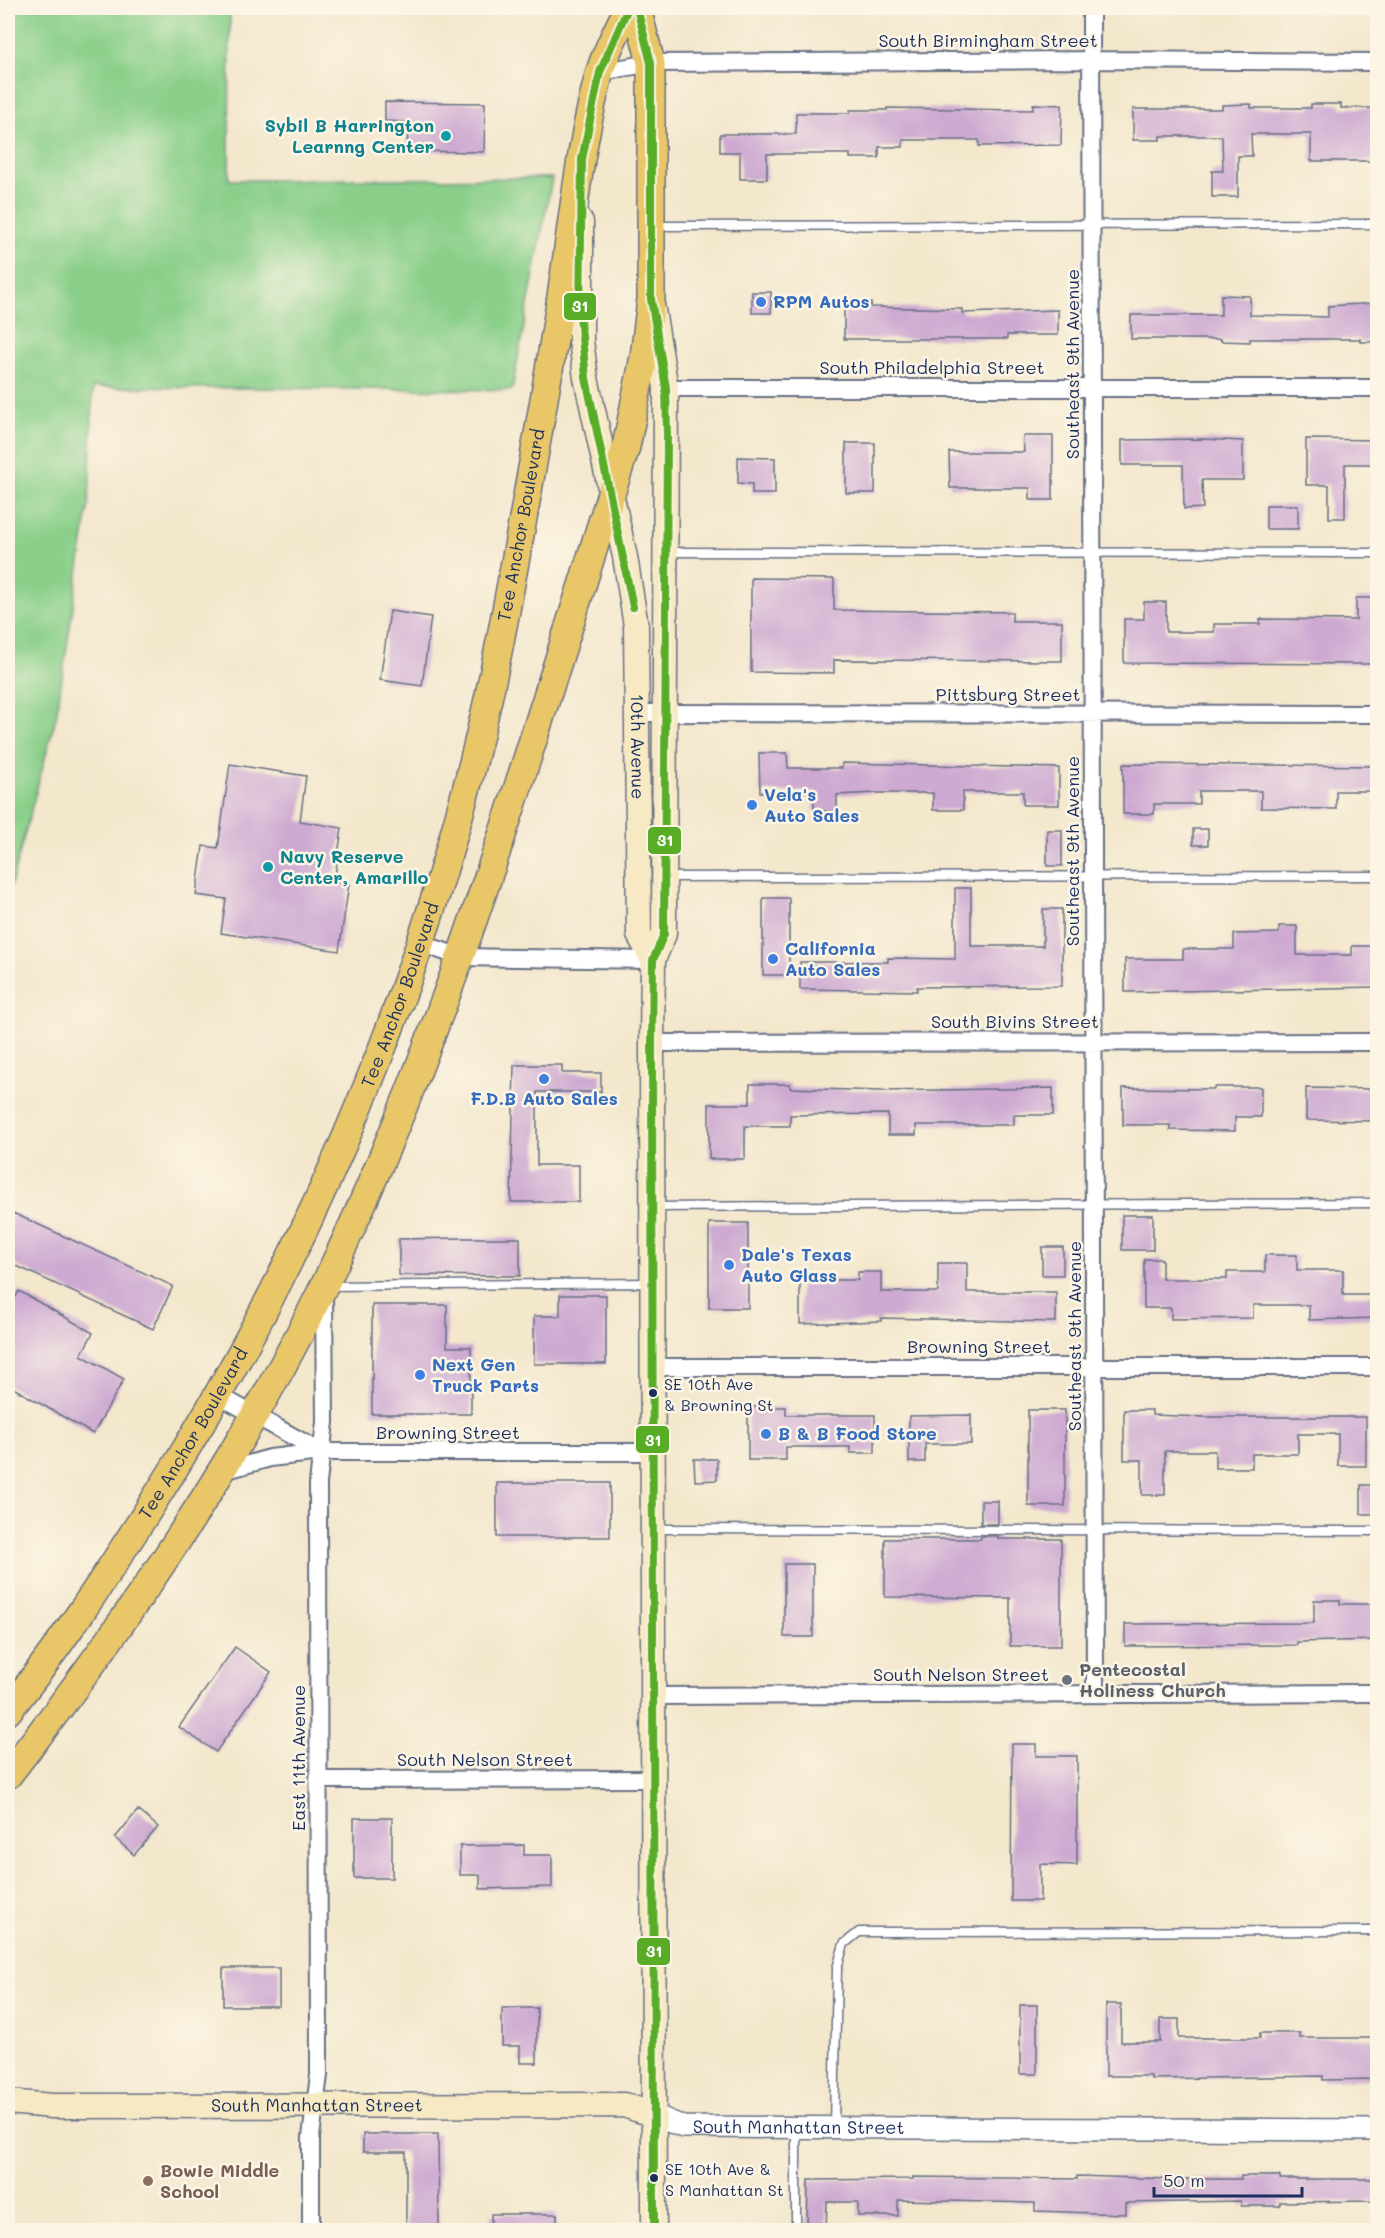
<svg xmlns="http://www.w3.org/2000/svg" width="1385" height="2238" viewBox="0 0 1385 2238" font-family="Mali,sans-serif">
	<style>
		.green { fill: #89cf89; stroke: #527f74; stroke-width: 1.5 }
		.building { fill: #ceaad2 }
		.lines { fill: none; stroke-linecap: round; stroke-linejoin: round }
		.service-casing { stroke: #676f84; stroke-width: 11 }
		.minor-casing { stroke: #676f84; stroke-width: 20 }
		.tertiary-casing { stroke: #676f84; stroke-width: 24 }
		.secondary-casing { stroke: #676f84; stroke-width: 27 }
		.primary-casing { stroke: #676f84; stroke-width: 30 }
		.service { stroke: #fff; stroke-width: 8 }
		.minor { stroke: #fff; stroke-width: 16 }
		.tertiary { stroke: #fff; stroke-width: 21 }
		.secondary { stroke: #f6e9c3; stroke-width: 24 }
		.primary { stroke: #e9c769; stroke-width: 27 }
		.bus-1-casing { stroke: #fcf5e5; stroke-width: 12 }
		.bus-1 { stroke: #58ac26; stroke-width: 8 }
		.culture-dot { fill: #0f9aa8; stroke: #fcf5e5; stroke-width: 2 }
		.shop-dot { fill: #3f7fe0; stroke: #fcf5e5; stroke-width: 2 }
		.bus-dot { fill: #1b2f5e; stroke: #fcf5e5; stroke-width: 2 }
		.worship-dot { fill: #6b7280; stroke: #fcf5e5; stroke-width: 2 }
		.education-dot { fill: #8d6e63; stroke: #fcf5e5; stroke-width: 2 }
		.labels { text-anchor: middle; stroke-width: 5; stroke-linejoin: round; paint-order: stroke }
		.bus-label { font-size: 16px; fill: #1b2f5e; stroke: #fcf5e5; text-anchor: start }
		.street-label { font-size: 18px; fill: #1b2f5e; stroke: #fcf5e5 }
		.culture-label { font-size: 18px; font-weight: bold; fill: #0d838f; stroke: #fcf5e5; text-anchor: end }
		.shop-label { font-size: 18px; font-weight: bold; fill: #366cbe; stroke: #fcf5e5; text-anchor: start }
		.worship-label { font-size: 18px; font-weight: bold; fill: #5b616d; stroke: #fcf5e5; text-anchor: start }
		.education-label { font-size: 18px; font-weight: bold; fill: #785e54; stroke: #fcf5e5; text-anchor: start }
		.line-badge { stroke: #fcf5e5; stroke-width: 2 }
		.badge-label { font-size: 16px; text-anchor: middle; font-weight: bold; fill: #fff }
	</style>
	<rect width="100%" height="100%" fill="#fcf5e5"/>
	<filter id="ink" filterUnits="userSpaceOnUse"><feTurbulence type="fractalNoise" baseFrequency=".0167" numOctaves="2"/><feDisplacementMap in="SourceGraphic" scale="12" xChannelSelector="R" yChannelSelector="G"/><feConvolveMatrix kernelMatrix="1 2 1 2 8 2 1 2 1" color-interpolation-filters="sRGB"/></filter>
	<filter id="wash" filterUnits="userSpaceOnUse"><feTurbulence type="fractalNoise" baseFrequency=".008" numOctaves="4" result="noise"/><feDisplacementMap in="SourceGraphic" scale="24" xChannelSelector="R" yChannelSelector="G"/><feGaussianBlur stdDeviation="1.35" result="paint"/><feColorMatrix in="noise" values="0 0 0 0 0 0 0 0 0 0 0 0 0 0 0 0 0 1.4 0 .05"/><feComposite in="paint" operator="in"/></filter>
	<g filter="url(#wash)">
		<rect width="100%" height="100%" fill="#f3e7cc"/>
		<path class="green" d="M8,8H230L229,180L552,178L512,390L93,387L89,503L56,717L8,896Z"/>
		<g id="blocks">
			<path class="building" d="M385,102L485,103L484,152L407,151L408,122L385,121Z
				M1033,104L1062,105L1061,145L979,146V140H903V147H879V158H850V154H767V179H740V152H720V134H796V113H850V110H887V108L1033,110Z
				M1251,104V108H1311V104H1341V108H1377V161H1311V134H1251L1252,156H1238V197H1212V171H1223L1222,136H1160V140H1133V109H1222V105Z
				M752,292H771V313H752Z
				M1221,295L1250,296V315L1328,317V306L1377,303V342H1360V339H1250V342L1221,341V339H1131V315H1221Z
				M844,303H871V307L962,309V313L1058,310V335H1007V339H844Z
				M1023,436H1053V500H1030V488H950L949,452H1024Z
				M1202,439L1243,441V480H1202L1203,508L1184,509L1183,465H1122V440Z
				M1306,439L1377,440V464H1345V518H1329V485H1306Z
				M846,443H875V493H846Z
				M738,457L775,458V494H752V484L738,483Z
				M1266,505H1298V529H1266Z
				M751,578L834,579V610L1012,612V621H1062V661L834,660V673L751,672Z
				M1356,598H1377V664L1124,663V619H1144V602H1166V632H1214V624H1260V619L1356,620Z
				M390,611L431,617L422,686L380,680Z
				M759,753H787L788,768H842V763L1059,768V805H1023V792H963V810H933V793H876L837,795V811H814V792H760Z
				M230,764L306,776L300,821L342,828L334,882L349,884L339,951L221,933L226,899L196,895L203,846L218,848Z
				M1123,764L1377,766V791H1336V809L1261,808V791H1199V804H1154V814H1123Z
				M1193,829H1208V845H1193Z
				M1047,830H1062V866H1047Z
				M955,888H971V946H1043V909H1062V986L917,987V991L800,989V962H888V958L955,959Z
				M763,898H789V975H763Z
				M1279,926H1297V955H1352V946H1377V987L1125,992V959H1183V949H1234V934L1279,933Z
				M514,1065H562V1073H601V1092H537V1165H579V1202H511Z
				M750,1084H790V1088L881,1091L1053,1088V1115H1014V1125H916V1135H888V1114L790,1115V1126H745V1159H709V1104H750Z
				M1214,1087H1261V1117H1235V1131L1170,1130V1125H1123V1088L1214,1089Z
				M1306,1088L1377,1089V1121L1306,1120Z
				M13,1213L173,1286L153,1329L8,1262V1225Z
				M1122,1215H1153V1250H1122Z
				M709,1223H748V1308H709Z
				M464,1238H520V1276L399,1275V1239Z
				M1042,1247H1063V1275H1042Z
				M1265,1255H1297V1270H1343V1295H1377V1318L1309,1320V1305H1253V1318L1171,1319V1308H1144V1259H1162V1279H1227V1272H1265Z
				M938,1263H967V1292H1056V1322L881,1318V1321L800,1324V1280H858V1272H881V1292H938Z
				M19,1291L93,1333L81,1355L124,1379L93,1434L8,1385V1310Z
				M560,1295H606V1364H534V1316H560Z
				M372,1305H447V1347H471V1414H372Z
				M748,1407H786V1415H875V1453H850V1447H786V1460H748Z
				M1028,1410H1065V1506H1028Z
				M1124,1410H1152V1415L1204,1417H1366V1466H1338V1434H1298V1454H1252V1468H1215V1451H1165V1495H1142V1460H1124Z
				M971,1415V1444H925V1462H909V1416Z
				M694,1459H717V1480L695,1481Z
				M497,1483H610V1537H497Z
				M1361,1485H1377V1514H1361Z
				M981,1501H998V1524H981Z
				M981,1536H998V1539H1061V1646H1010V1598L885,1597V1539H981Z
				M784,1564H813V1637H784Z
				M1314,1600H1340V1604H1377V1640L1297,1642V1645L1125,1646V1624L1314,1623Z
				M235,1647L271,1672L216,1752L179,1727Z
				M1012,1744H1036V1756H1077V1865L1040,1864V1901H1011Z
				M138,1810L158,1827L134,1855L115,1838Z
				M354,1818H392V1878H354Z
				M524,1845V1855H552V1887L480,1889V1875H460V1846Z
				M223,1968H279V2006H223Z
				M1106,2004H1121V2042H1160V2019H1179V2038H1260V2033H1300V2038H1377V2079L1323,2080V2076L1151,2079V2076H1106Z
				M1020,2005H1037V2074H1020Z
				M502,2008H537V2063H520V2046H502Z
				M363,2134H438L439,2230H406V2152H363Z
				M1077,2176L1172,2179H1241V2176H1280V2179H1377V2201L1280,2202V2206H1241V2201L1126,2203V2214L1035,2211V2203L898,2200V2216H858V2202H827L826,2230H807L808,2180L913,2179V2177L1077,2179Z
				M491,2214H557V2230H491Z"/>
		</g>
	</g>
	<g filter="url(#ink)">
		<use href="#blocks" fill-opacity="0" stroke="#676f84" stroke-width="1.5"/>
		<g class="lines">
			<g class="service-casing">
				<path id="service" d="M655,226L1378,224
					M667,552L1378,553
					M667,877L1378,876
					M655,1207L1378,1203
					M328,1286L651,1283
					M655,1529L1378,1531
					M834,2127L837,1968L844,1944L859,1932L1378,1931
					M796,2128V2230"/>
			</g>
			<g class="minor-casing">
				<path id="minor" d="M1091,8L1095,1693
					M600,72L651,63L1091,60L1378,62
					M666,388H1378
					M638,713L1378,714
					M420,943L460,957L653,960
					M652,1043L1378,1042
					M652,1367H1378
					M218,1395L321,1452
					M220,1472L270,1458L321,1452H652
					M652,1696L1378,1693
					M318,1780L652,1779
					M311,2230V2137L319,2075L318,1483L325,1422L324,1293"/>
			</g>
			<g class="tertiary-casing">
				<g id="tertiary">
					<path id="s1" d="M654,2115L683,2127L1378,2130"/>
				</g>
			</g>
			<g class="secondary-casing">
				<g id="secondary">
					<path id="s2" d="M581,222V341L586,378L625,557L636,626L639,935L653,960"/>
					<path d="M653,310L666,388L664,934L653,960L652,1043L654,2230"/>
					<path id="s3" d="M8,2102L52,2106L624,2105L654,2115"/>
				</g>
			</g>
			<g class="primary-casing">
				<g id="primary">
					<path id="s4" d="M8,1711C58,1649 102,1582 145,1515C319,1244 445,938 504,621C524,515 543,409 560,303C572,227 579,149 599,75C605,52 618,30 628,8"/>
					<path d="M8,1775C128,1622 239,1459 325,1284C455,1017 535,728 626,447L644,357L651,299V63L637,8"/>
				</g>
			</g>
			<use href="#service" class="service"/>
			<use href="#minor" class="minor"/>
			<use href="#tertiary" class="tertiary"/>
			<use href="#secondary" class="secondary"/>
			<use href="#primary" class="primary"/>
			<g class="bus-1-casing">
				<path id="bus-1" d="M628,8L600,72L582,159L580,316L586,378L633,607
					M637,8L651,63V299L666,388L667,437L664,934L653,960L652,1043L654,2230"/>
			</g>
			<use href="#bus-1" class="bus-1"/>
		</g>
	</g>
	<g class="culture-dot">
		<circle cx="446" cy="136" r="6"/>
		<circle cx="268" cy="867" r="6"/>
	</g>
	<g class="shop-dot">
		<circle cx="761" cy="302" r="6"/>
		<circle cx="752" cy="805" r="6"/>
		<circle cx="773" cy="959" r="6"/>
		<circle cx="544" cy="1079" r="6"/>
		<circle cx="729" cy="1265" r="6"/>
		<circle cx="420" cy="1375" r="6"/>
		<circle cx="766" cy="1434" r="6"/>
	</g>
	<g class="bus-dot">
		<circle cx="653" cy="1393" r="5"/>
		<circle cx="654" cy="2178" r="5"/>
	</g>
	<circle class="worship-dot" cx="1067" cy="1680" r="6"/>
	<circle class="education-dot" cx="148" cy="2181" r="6"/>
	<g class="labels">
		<g class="bus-label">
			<text x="664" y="1390">SE 10th Ave<tspan x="664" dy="21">&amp; Browning St</tspan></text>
			<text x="665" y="2175">SE 10th Ave &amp;<tspan x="665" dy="21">S Manhattan St</tspan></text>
		</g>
		<g class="street-label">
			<text x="988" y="47">South Birmingham Street</text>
			<text transform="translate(1073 364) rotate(-90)" y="6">Southeast 9th Avenue</text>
			<text x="932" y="374">South Philadelphia Street</text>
			<text dy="6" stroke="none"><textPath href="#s4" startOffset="1306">Tee Anchor Boulevard</textPath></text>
			<text x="1008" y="701">Pittsburg Street</text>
			<text dy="6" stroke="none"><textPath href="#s2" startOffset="530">10th Avenue</textPath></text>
			<text transform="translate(1073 851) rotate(-90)" y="6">Southeast 9th Avenue</text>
			<text dy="6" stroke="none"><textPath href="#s4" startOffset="820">Tee Anchor Boulevard</textPath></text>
			<text x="1015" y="1028">South Bivins Street</text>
			<text transform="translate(1075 1336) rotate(-90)" y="6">Southeast 9th Avenue</text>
			<text x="979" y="1353">Browning Street</text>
			<text dy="6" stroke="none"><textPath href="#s4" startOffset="334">Tee Anchor Boulevard</textPath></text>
			<text x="448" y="1439">Browning Street</text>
			<text x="961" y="1681">South Nelson Street</text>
			<text transform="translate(299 1758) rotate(-90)" y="6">East 11th Avenue</text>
			<text x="485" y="1766">South Nelson Street</text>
			<text dy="6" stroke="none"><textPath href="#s3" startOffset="309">South Manhattan Street</textPath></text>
			<text dy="6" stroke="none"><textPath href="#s1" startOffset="147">South Manhattan Street</textPath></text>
		</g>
		<g class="culture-label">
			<text x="434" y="132">Sybil B Harrington<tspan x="434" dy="21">Learnng Center</tspan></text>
			<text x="280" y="863" text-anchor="start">Navy Reserve<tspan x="280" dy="21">Center, Amarillo</tspan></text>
		</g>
		<g class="shop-label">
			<text x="773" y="308">RPM Autos</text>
			<text x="764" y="801">Vela's<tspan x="764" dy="21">Auto Sales</tspan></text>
			<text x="785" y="955">California<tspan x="785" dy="21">Auto Sales</tspan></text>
			<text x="544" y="1105" text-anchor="middle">F.D.B Auto Sales</text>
			<text x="741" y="1261">Dale's Texas<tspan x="741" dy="21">Auto Glass</tspan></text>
			<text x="432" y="1371">Next Gen<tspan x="432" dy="21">Truck Parts</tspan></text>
			<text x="778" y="1440">B &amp; B Food Store</text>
		</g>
		<g class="worship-label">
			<text x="1079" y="1676">Pentecostal<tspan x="1079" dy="21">Holiness Church</tspan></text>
		</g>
		<g class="education-label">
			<text x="160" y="2177">Bowie Middle<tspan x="160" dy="21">School</tspan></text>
		</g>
	</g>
	<g class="line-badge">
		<rect x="563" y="292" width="34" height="29" rx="6" fill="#58ac26"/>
		<rect x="647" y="826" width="35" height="29" rx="6" fill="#58ac26"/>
		<rect x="635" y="1425" width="35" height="29" rx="6" fill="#58ac26"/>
		<rect x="636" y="1937" width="35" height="29" rx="6" fill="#58ac26"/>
	</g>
	<g class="badge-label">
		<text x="580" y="312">31</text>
		<text x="665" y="846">31</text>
		<text x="653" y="1446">31</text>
		<text x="654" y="1957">31</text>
	</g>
	<rect width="1385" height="2238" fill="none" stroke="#fcf5e5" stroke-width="30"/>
	<path d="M1154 2187v9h148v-9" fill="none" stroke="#1b2f5e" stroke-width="3"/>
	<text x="1163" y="2187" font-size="18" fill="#1b2f5e" stroke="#fcf5e5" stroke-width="4.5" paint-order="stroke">50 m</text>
</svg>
